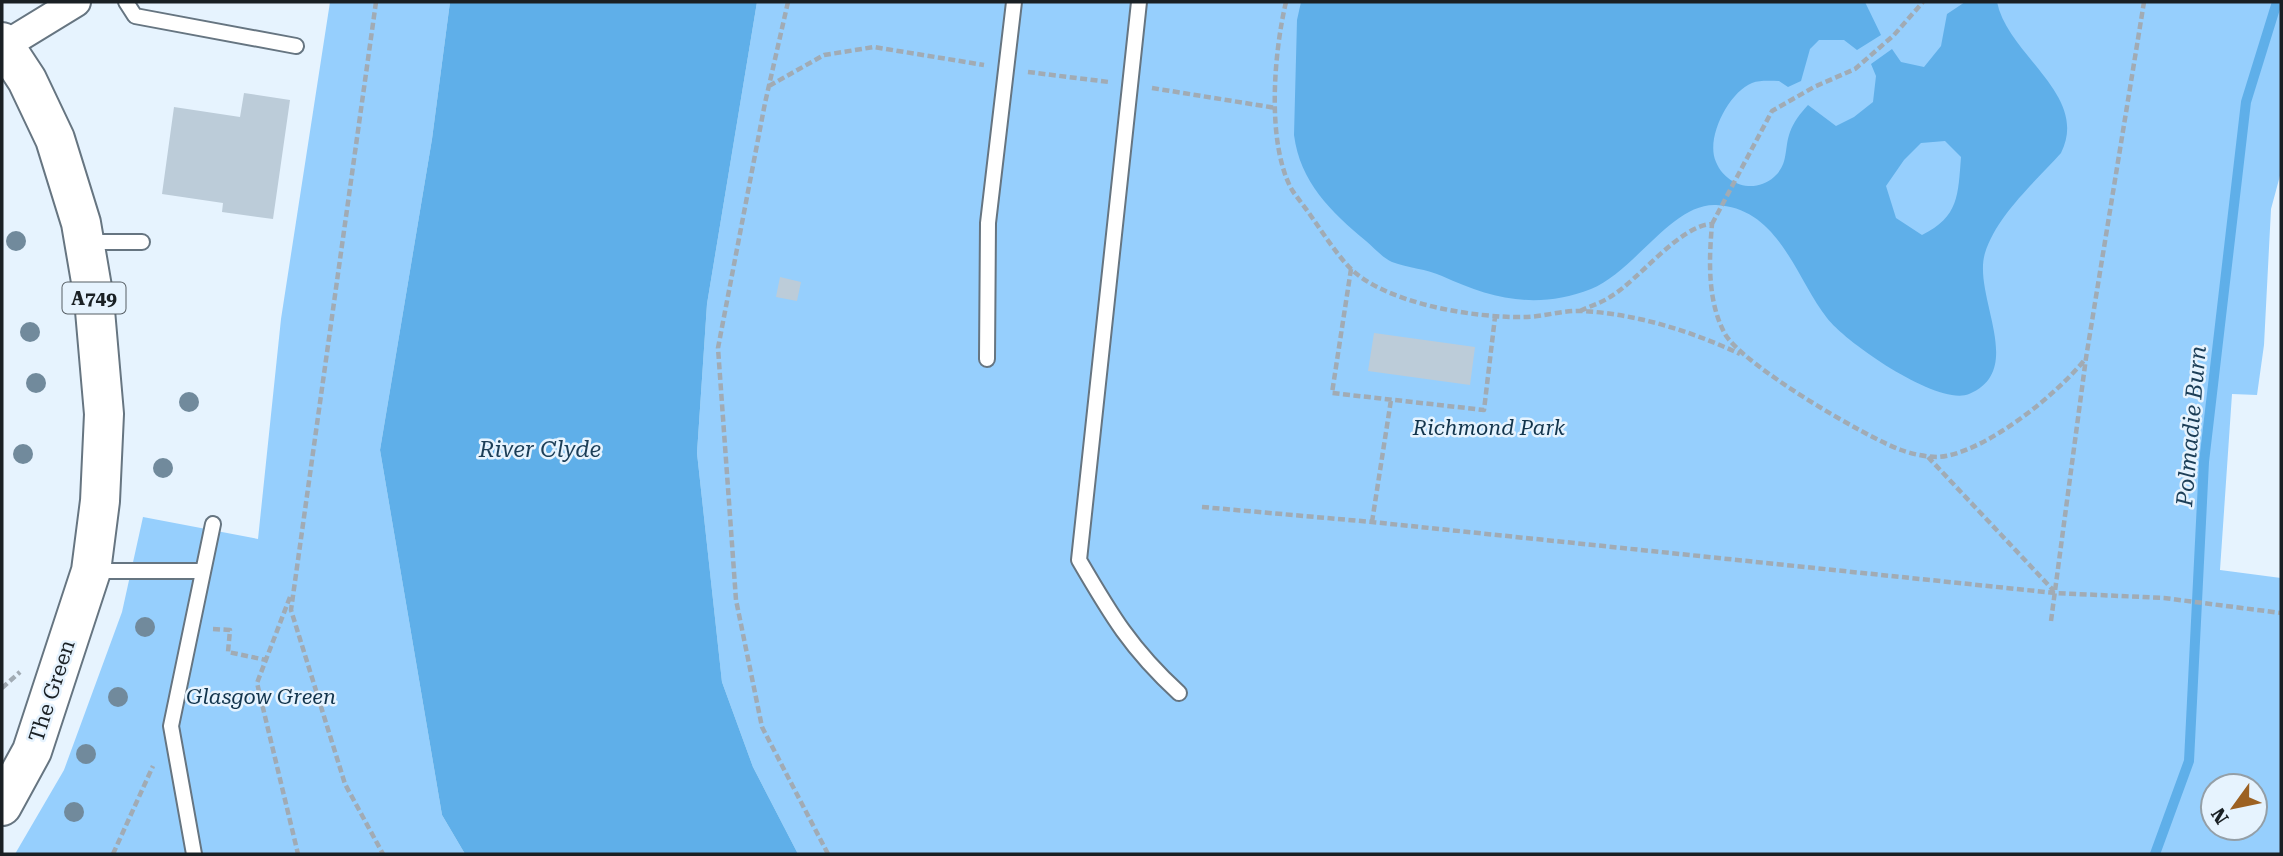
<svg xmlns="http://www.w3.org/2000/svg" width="2283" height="856" viewBox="0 0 2283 856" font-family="'Roboto Serif',serif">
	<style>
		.green { fill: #96cffd; fill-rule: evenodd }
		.water { fill: #5fafe9; fill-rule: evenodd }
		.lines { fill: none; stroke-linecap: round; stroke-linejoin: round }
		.stream { stroke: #5fafe9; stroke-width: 10 }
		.building { fill: #bcccd9 }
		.service-casing { stroke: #667581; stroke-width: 18 }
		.minor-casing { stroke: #667581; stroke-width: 32 }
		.primary-casing { stroke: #667581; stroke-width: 42 }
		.path { stroke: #a1abb4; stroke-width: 4.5; stroke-dasharray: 7 3.5; stroke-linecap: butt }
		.service { stroke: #fff; stroke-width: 14 }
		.minor { stroke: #fff; stroke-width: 28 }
		.primary { stroke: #fff; stroke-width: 38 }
		.tree { fill: #718a9c }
		.labels { text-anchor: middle; stroke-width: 5; stroke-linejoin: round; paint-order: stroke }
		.shield { fill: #e6f3fe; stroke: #575f65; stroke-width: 2 }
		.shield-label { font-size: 19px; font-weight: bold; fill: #1a2024 }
		.park-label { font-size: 21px; font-style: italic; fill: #12344c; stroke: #e6f3fe }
		.street-label { font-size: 21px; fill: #1a2024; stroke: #e6f3fe }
		.water-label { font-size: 23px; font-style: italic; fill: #1c3e57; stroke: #e6f3fe }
	</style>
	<rect width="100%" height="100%" fill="#e6f3fe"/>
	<path class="green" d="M330,2H450L432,139L380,450L442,815L465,854H15L64,770L122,612L143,517L258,539L281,319Z
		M757,2H2281V172L2271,209L2264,345L2257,395L2232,394L2220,570L2281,578V854H798L753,767L722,682L697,453L707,304ZM2213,786H2255V828H2213Z"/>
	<path class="water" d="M450,2H757L707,304L697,453L722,682L753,767L798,854H465L442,815L380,450L432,139Z
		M1301,2H1865L1881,35L1857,50L1844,40H1819L1810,49L1801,81L1788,87L1779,81C1770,81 1760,80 1752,83C1729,92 1705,138 1716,162C1726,186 1755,194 1774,177C1789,164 1784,148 1790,132C1794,121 1800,114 1808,105L1836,126L1854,117L1873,102L1876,76L1871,64L1892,49L1901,62L1924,67L1941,46L1947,14L1965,2H1997C2008,56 2090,95 2061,153C2035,182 1997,215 1985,253C1972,296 2027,370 1969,394C1939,407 1846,343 1827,318C1795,277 1779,208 1716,205C1672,203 1635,271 1591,289C1537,310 1492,299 1442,276C1427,269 1408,268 1392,262C1383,258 1374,248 1366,241C1331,212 1300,182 1294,135L1297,20ZM1945,141L1961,157C1958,195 1959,217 1922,235L1896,218L1886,186L1904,160L1921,143Z"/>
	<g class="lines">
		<path class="stream" d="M2155,854L2189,761L2204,462L2246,102L2277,2"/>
	</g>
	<path class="building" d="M244,93L290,100L273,219L222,212L223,203L162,194L174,107L240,117Z
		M780,277L801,282L797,301L776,297Z
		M1374,333L1475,347L1470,385L1368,371Z"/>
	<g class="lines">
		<g class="service-casing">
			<path id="service" d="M126,2L135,16L296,46
				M1139,2L1079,560C1111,615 1131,649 1179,693
				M84,242H142
				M987,359L988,223L1014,2
				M92,571H202
				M194,854L171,726L213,524"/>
		</g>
		<g class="minor-casing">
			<path id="minor" d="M4,46L76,2"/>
		</g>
		<g class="primary-casing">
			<path id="primary" d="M2,42L27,80L55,139L81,223L94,299L104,414L100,501L91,571L32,751L2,806"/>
		</g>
		<path class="path" d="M376,2L291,610L345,784L383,854
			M788,2L765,103L718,348L736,600L762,727L828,854
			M1286,2C1274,52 1266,143 1292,190C1298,199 1305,207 1311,216C1323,233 1335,252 1349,267C1385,304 1475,318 1524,317C1543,317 1563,310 1582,311C1637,314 1691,331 1740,354
			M1028,72L1109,82
			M769,86L824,55L874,47L984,65
			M1152,88L1276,108
			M1712,224L1772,111L1814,87L1855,69L1894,35L1923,2
			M1351,269L1332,393L1484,410L1495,317
			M1580,311C1590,306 1601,303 1610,297C1639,280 1680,225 1712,224C1709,259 1707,301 1725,334C1743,365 1865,437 1901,450C1912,454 1926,457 1938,457C1984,454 2059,393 2086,358
			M1928,457L2054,591
			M1202,507L1372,522L2055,593L2164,598L2281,613
			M1372,522L1391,400
			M290,597L257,683L298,854
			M2051,621L2086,358L2144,2
			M213,629L230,630L228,652L266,660
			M2,688L20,672
			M113,854L153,766"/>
		<use href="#service" class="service"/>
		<use href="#minor" class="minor"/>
		<use href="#primary" class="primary"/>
	</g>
	<g class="tree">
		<circle cx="16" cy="241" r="10"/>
		<circle cx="30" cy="332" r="10"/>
		<circle cx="36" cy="383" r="10"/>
		<circle cx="189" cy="402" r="10"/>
		<circle cx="23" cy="454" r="10"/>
		<circle cx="163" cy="468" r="10"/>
		<circle cx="145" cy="627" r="10"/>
		<circle cx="118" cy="697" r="10"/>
		<circle cx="86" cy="754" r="10"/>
		<circle cx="74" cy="812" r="10"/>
	</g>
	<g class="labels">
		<rect class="shield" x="62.5" y="282.5" width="63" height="31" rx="5"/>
		<g class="shield-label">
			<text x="94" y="305">A749</text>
		</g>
		<g class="park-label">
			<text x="1489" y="435">Richmond Park</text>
			<text x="261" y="704">Glasgow Green</text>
		</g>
		<g class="street-label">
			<text transform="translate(52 691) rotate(-72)" y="7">The Green</text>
		</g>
		<g class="water-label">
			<text transform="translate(2191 426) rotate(-85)" y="8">Polmadie Burn</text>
			<text x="540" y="457">River Clyde</text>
		</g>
	</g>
	<rect width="2283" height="856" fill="none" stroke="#1a2024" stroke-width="7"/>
	<g transform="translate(2234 807) rotate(237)"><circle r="33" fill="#e6f3fe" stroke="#949fa7" stroke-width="2"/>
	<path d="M0-5L12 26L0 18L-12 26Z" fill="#9c6122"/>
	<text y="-10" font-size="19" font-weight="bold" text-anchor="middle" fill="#1a2024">N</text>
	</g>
</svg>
